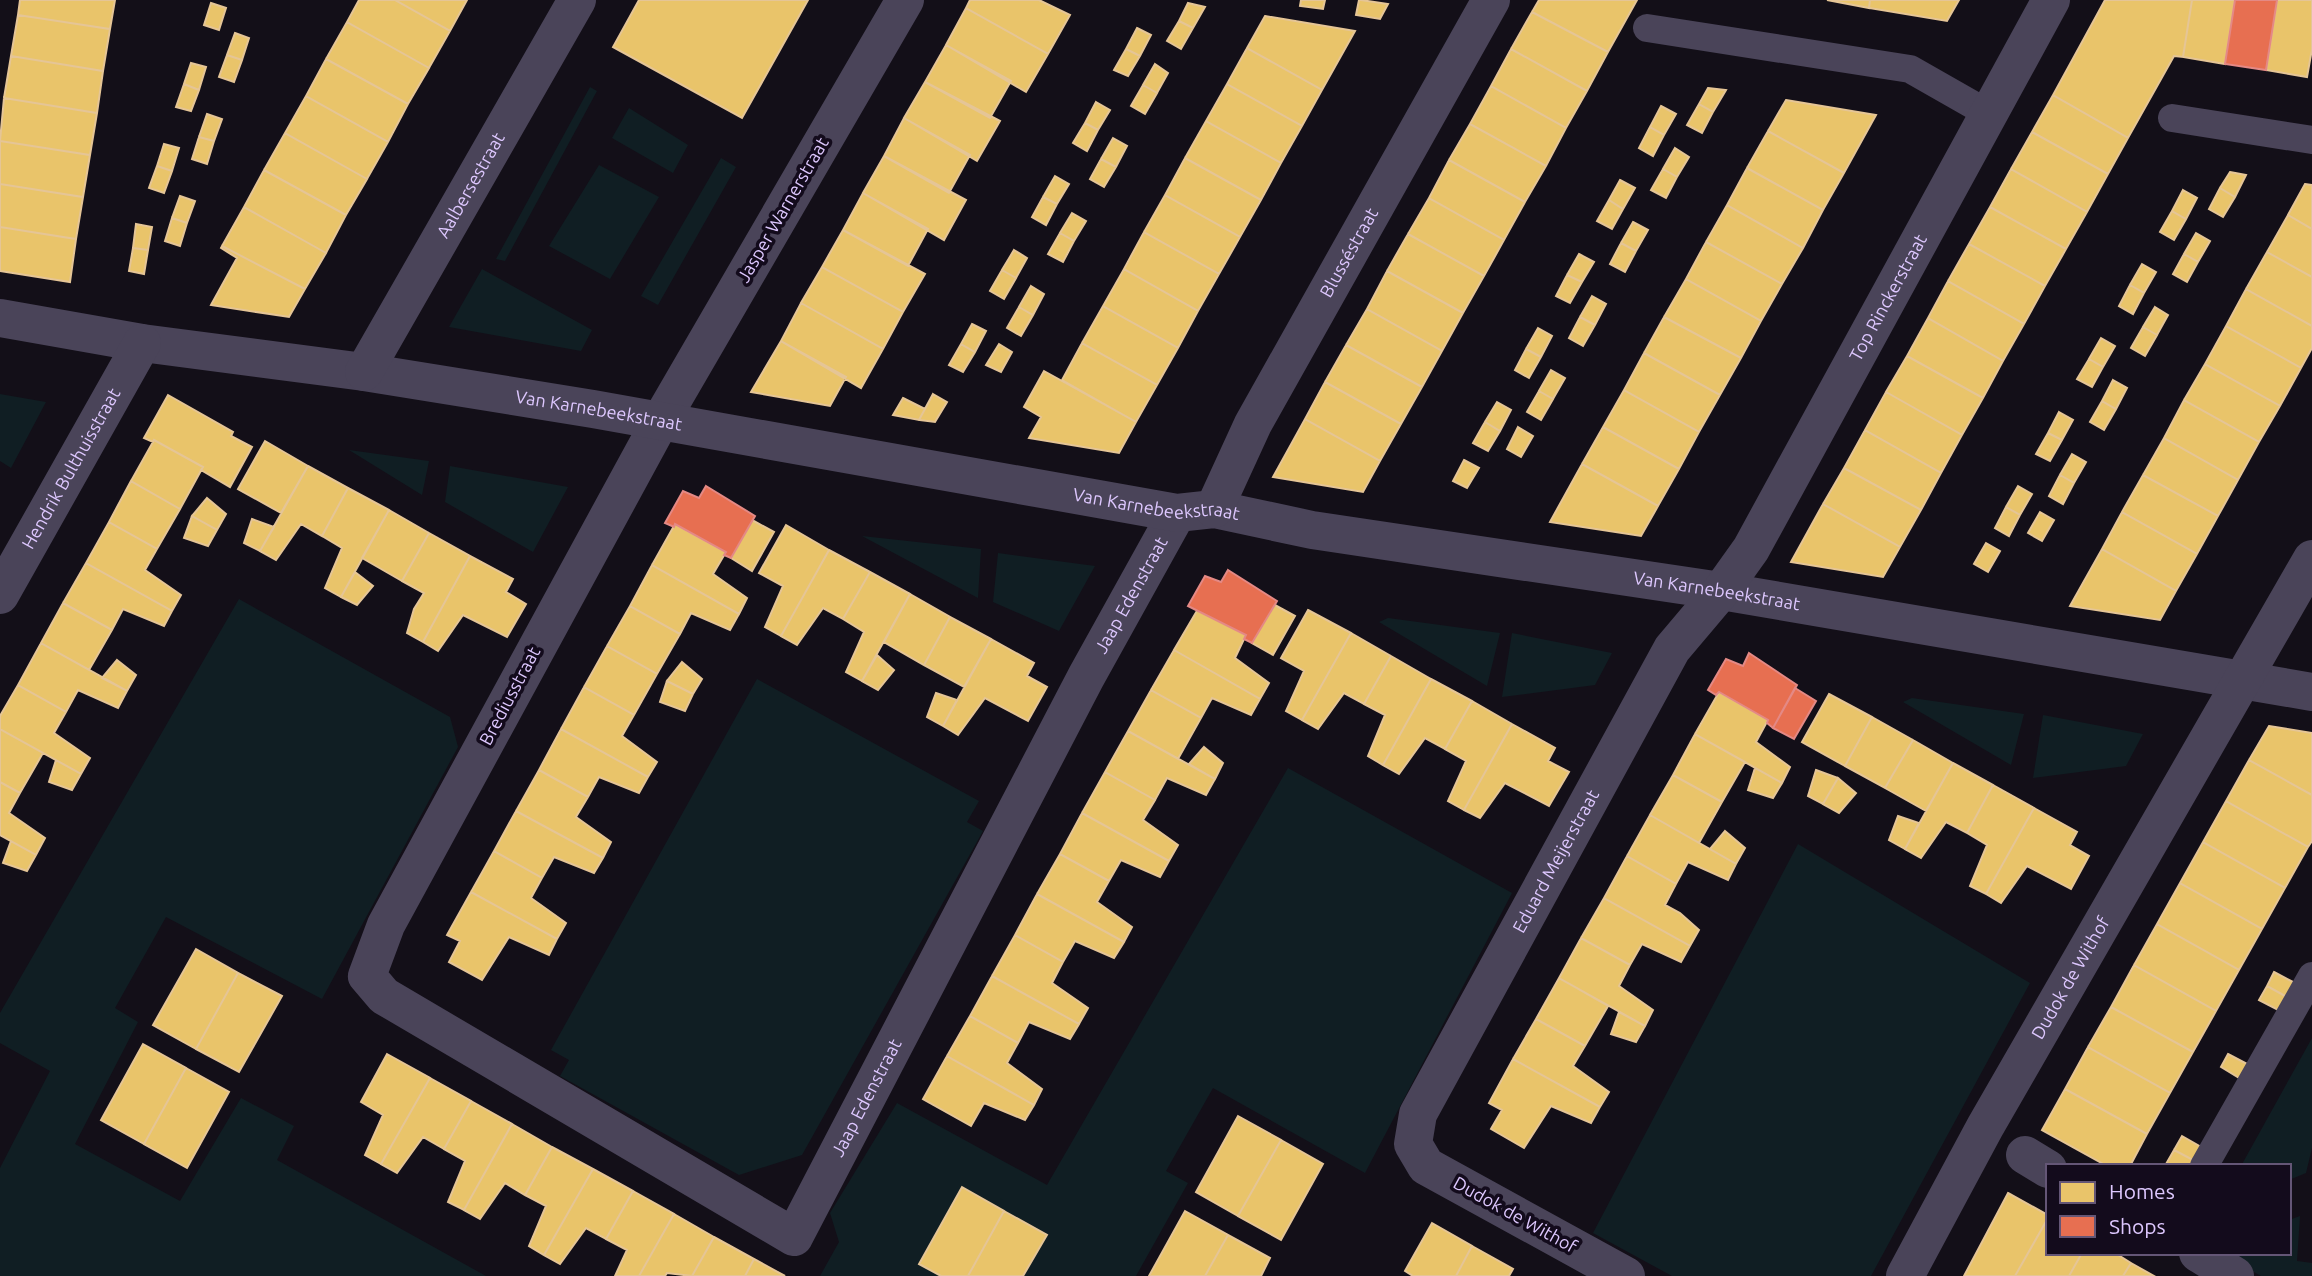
<svg xmlns="http://www.w3.org/2000/svg" width="2312" height="1276" viewBox="0 0 2312 1276" font-family="Ubuntu,sans-serif">
	<style>
		.green { fill: #101e23 }
		.homes { fill: #e9c46a; stroke: #e5c596; stroke-width: 2 }
		.shops { fill: #e76f51; stroke: #e48985; stroke-width: 2 }
		.lines { fill: none; stroke-linecap: round; stroke-linejoin: round }
		.lane { stroke: #4a4459; stroke-width: 28 }
		.street { stroke: #4a4459; stroke-width: 38 }
		.labels { text-anchor: middle; stroke-width: 7; stroke-linejoin: round; paint-order: stroke }
		.street-label { font-size: 18px; fill: #ddc7fe; stroke: #130b1c }
	</style>
	<rect width="100%" height="100%" fill="#130f18"/>
	<path class="green" d="M590,87L597,91L505,261L496,259Z
		M629,108L688,145L673,173L612,138Z
		M721,158L736,167L658,305L641,296Z
		M599,165L659,197L610,279L549,246Z
		M482,269L592,330L581,351L449,327Z
		M0,394L46,402L11,468L0,461Z
		M349,450L429,461L422,495Z
		M450,466L568,487L533,552L445,502Z
		M862,536L981,549L978,598Z
		M998,553L1095,566L1059,631L993,602Z
		M239,599L450,717L458,747L322,999L166,917L115,1008L138,1022L75,1144L180,1201L241,1098L294,1126L277,1160L486,1276H0V1168L50,1071L0,1043V1013Z
		M1388,618L1500,633L1487,686L1379,622Z
		M1512,633L1612,653L1595,685L1502,697Z
		M757,679L979,801L967,822L983,831L802,1155L739,1175L560,1076L569,1060L551,1050Z
		M1912,698L2024,714L2011,765L1903,702Z
		M2043,715L2143,734L2126,766L2033,778Z
		M1288,768L1512,893L1365,1173L1213,1088L1166,1171L1188,1183L1136,1276H820L839,1242L830,1213L897,1103L1047,1185Z
		M1798,844L2030,983L1871,1276H1672L1593,1233Z
		M2312,1038V1148L2306,1173L2289,1180V1166H2241Z
		M2300,1216L2297,1261L2312,1263V1276H2261L2220,1253H2289V1220Z"/>
	<path class="homes" d="M20,0H115L110,29L18,15Z
		M359,0H395L450,31L429,68L347,22Z
		M395,0H467L450,31Z
		M639,0H808L742,118L613,47Z
		M970,0H1039L1070,15L1048,54L966,8Z
		M1301,0H1325L1323,9L1300,6Z
		M1359,0H1361L1388,4L1380,19L1356,15Z
		M1539,0H1637L1608,52L1532,12Z
		M1827,0H1870L1869,8Z
		M1870,0H1959L1947,21L1869,8Z
		M2105,0H2192L2183,57L2174,56L2128,138L2053,95Z
		M2192,0H2235L2225,64L2183,57Z
		M2277,0H2312V49L2307,77L2266,70Z
		M211,3L226,8L219,30L204,25Z
		M1188,3L1205,7L1193,28L1179,21Z
		M966,8L1048,54L1026,92L946,45Z
		M1532,12L1608,52L1587,91L1511,49Z
		M18,15L110,29L103,71L11,56Z
		M1265,16L1355,31L1322,90L1247,48Z
		M1179,21L1193,28L1181,49L1167,41Z
		M347,22L429,68L408,104L326,59Z
		M1137,28L1151,35L1140,56L1126,49Z
		M235,33L249,38L242,60L227,55Z
		M946,45L1011,81L990,118L925,82Z
		M1247,48L1322,90L1302,126L1227,84Z
		M1126,49L1140,56L1128,76L1114,70Z
		M1511,49L1587,91L1566,128L1491,86Z
		M227,55L242,60L234,82L219,77Z
		M11,56L103,71L97,113L4,98Z
		M326,59L408,104L388,142L306,96Z
		M191,63L206,67L199,90L184,84Z
		M1155,64L1168,73L1157,93L1143,85Z
		M925,82L1000,121L977,161L904,118Z
		M184,84L199,90L191,111L176,107Z
		M1227,84L1302,126L1281,163L1206,121Z
		M1143,85L1157,93L1145,114L1131,106Z
		M1491,86L1566,128L1546,166L1470,124Z
		M1708,88L1726,90L1713,112L1699,104Z
		M2053,95L2128,138L2108,174L2032,132Z
		M306,96L388,142L367,179L285,133Z
		M4,98L97,113L90,155L0,141Z
		M1786,100L1876,115L1844,173L1768,131Z
		M1096,102L1110,110L1098,130L1085,123Z
		M1699,104L1713,112L1702,133L1687,125Z
		M1661,106L1676,114L1664,135L1650,127Z
		M207,114L222,119L214,141L199,137Z
		M904,118L970,155L949,193L884,156Z
		M1206,121L1281,163L1261,200L1185,158Z
		M1085,123L1098,130L1087,151L1073,143Z
		M1470,124L1546,166L1525,202L1449,160Z
		M1650,127L1664,135L1653,156L1639,148Z
		M1768,131L1844,173L1823,210L1747,168Z
		M2032,132L2108,174L2087,212L2011,169Z
		M285,133L367,179L346,215L264,170Z
		M199,137L214,141L207,164L192,159Z
		M1113,138L1127,146L1116,167L1101,159Z
		M0,141L90,155L83,197L0,184Z
		M164,144L179,148L172,171L157,166Z
		M1675,148L1689,157L1677,177L1663,169Z
		M884,156L966,200L944,240L863,193Z
		M1185,158L1261,200L1240,237L1165,195Z
		M1101,159L1116,167L1104,187L1090,179Z
		M1449,160L1525,202L1504,240L1429,198Z
		M157,166L172,171L164,193L149,188Z
		M1747,168L1823,210L1803,248L1727,205Z
		M1663,169L1677,177L1666,198L1651,190Z
		M2011,169L2087,212L2066,249L1990,207Z
		M264,170L346,215L326,253L244,207Z
		M2230,172L2246,175L2235,197L2220,188Z
		M1055,176L1069,184L1057,204L1043,197Z
		M1620,180L1635,188L1623,209L1609,200Z
		M0,184L83,197L76,239L0,227Z
		M2305,184L2312,185V229L2288,215Z
		M2220,188L2235,197L2223,217L2209,209Z
		M2183,190L2197,198L2186,219L2172,211Z
		M863,193L928,229L908,266L843,230Z
		M1165,195L1240,237L1219,274L1144,232Z
		M180,196L195,201L187,223L172,218Z
		M1043,197L1057,204L1046,225L1032,217Z
		M1429,198L1504,240L1484,276L1408,234Z
		M1609,200L1623,209L1612,229L1597,221Z
		M1727,205L1803,248L1782,284L1706,242Z
		M244,207L326,253L305,289L222,246Z
		M1990,207L2066,249L2045,286L1969,244Z
		M2172,211L2186,219L2174,240L2160,232Z
		M1072,213L1086,221L1074,241L1060,233Z
		M2288,215L2312,229V277L2267,252Z
		M172,218L187,223L180,246L165,241Z
		M1633,222L1648,230L1636,251L1621,243Z
		M136,224L152,227L148,250L133,248Z
		M0,227L76,239L70,282L0,271Z
		M843,230L925,274L903,312L822,267Z
		M1144,232L1219,274L1198,311L1124,269Z
		M1060,233L1074,241L1063,262L1048,254Z
		M2196,233L2210,241L2198,262L2184,254Z
		M1408,234L1484,276L1463,313L1387,271Z
		M1706,242L1782,284L1761,321L1686,279Z
		M1621,243L1636,251L1625,272L1610,264Z
		M1969,244L2045,286L2024,324L1948,281Z
		M222,246L305,289L289,317L211,305L237,258L221,248Z
		M133,248L148,250L144,274L129,271Z
		M1014,250L1027,258L1016,278L1002,270Z
		M2267,252L2312,277V326L2246,289Z
		M1579,254L1594,262L1582,282L1567,275Z
		M2184,254L2198,262L2187,282L2173,274Z
		M2142,264L2156,272L2144,293L2130,285Z
		M822,267L903,312L883,349L801,303Z
		M1124,269L1198,311L1178,348L1103,306Z
		M1002,270L1016,278L1004,299L990,291Z
		M1387,271L1463,313L1442,351L1367,309Z
		M1567,275L1582,282L1570,303L1556,296Z
		M1686,279L1761,321L1741,358L1664,317Z
		M1948,281L2024,324L2003,361L1928,318Z
		M2130,285L2144,293L2133,314L2119,306Z
		M1031,286L1044,294L1033,315L1019,307Z
		M2246,289L2312,326V348L2301,368L2226,326Z
		M1592,296L1606,304L1595,325L1580,317Z
		M801,303L883,349L861,388L781,341Z
		M1103,306L1178,348L1157,385L1082,343Z
		M1019,307L1033,315L1021,336L1007,328Z
		M2155,307L2168,315L2157,335L2143,327Z
		M1367,309L1442,351L1422,387L1346,345Z
		M1580,317L1595,325L1583,346L1569,338Z
		M1664,317L1741,358L1720,395L1644,353Z
		M1928,318L2003,361L1983,398L1907,356Z
		M972,324L986,331L975,352L961,344Z
		M2226,326L2301,368L2280,406L2205,364Z
		M2143,327L2157,335L2145,356L2131,348Z
		M1538,328L1552,336L1541,357L1526,349Z
		M2101,338L2115,346L2103,367L2089,359Z
		M781,341L846,377L830,406L751,392Z
		M1082,343L1157,385L1136,422L1062,380Z
		M961,344L975,352L963,372L949,365Z
		M999,344L1012,352L1001,372L986,365Z
		M1346,345L1422,387L1401,424L1325,382Z
		M1526,349L1541,357L1529,378L1515,370Z
		M1644,353L1720,395L1699,432L1624,390Z
		M1907,356L1983,398L1962,435L1886,392Z
		M2089,359L2103,367L2092,387L2077,379Z
		M2205,364L2280,406L2259,442L2184,400Z
		M1551,370L1565,378L1553,399L1539,391Z
		M1044,371L1136,422L1119,453L1029,438L1041,417L1024,407Z
		M2113,380L2127,388L2116,409L2102,401Z
		M1325,382L1401,424L1380,461L1305,419Z
		M1624,390L1699,432L1679,469L1603,427Z
		M1539,391L1553,399L1541,420L1527,412Z
		M1886,392L1962,435L1941,473L1865,430Z
		M933,394L947,402L935,422L919,420Z
		M168,395L233,432L231,436L252,447L230,487L201,470L203,467L154,440L153,442L144,438Z
		M903,398L925,409L919,420L893,415Z
		M2184,400L2259,442L2238,480L2164,438Z
		M2102,401L2116,409L2104,430L2090,422Z
		M1497,402L1511,410L1500,431L1485,422Z
		M2059,412L2073,420L2062,440L2048,433Z
		M1305,419L1380,461L1363,492L1273,477Z
		M1485,422L1500,431L1488,451L1473,443Z
		M1518,427L1533,436L1521,457L1507,449Z
		M1603,427L1679,469L1658,506L1582,464Z
		M1865,430L1941,473L1921,510L1844,468Z
		M2048,433L2062,440L2050,461L2036,454Z
		M2164,438L2238,480L2218,516L2143,475Z
		M154,440L203,467L180,509L131,481Z
		M265,441L308,466L281,513L238,489Z
		M2072,454L2086,462L2074,483L2060,475Z
		M1464,460L1479,468L1467,488L1453,481Z
		M1582,464L1658,506L1641,536L1550,522Z
		M308,466L348,488L322,536L301,524L276,560L260,551Z
		M1844,468L1921,510L1900,547L1823,504Z
		M2060,475L2074,483L2063,504L2049,496Z
		M2143,475L2218,516L2197,554L2122,512Z
		M131,481L180,509L157,549L109,522Z
		M2018,486L2032,494L2020,515L2006,507Z
		M348,488L389,510L341,597L325,588L342,548L322,536Z
		M207,498L226,514L217,530L192,516Z
		M1823,504L1900,547L1883,577L1791,562Z
		M2006,507L2020,515L2009,536L1995,528Z
		M389,510L429,533L402,581L362,558Z
		M2040,512L2054,520L2042,541L2028,533Z
		M2122,512L2197,554L2176,591L2102,549Z
		M192,516L217,530L208,546L184,538Z
		M252,519L274,527L260,551L244,543Z
		M752,520L774,532L752,571L731,558Z
		M109,522L157,549L145,570L181,595L172,611L86,563Z
		M675,524L726,552L713,574L747,598L739,614L652,565Z
		M786,525L829,550L781,636L765,627L783,586L759,573Z
		M429,533L470,556L423,642L407,633L414,609L424,593L402,581Z
		M1986,543L2000,551L1988,572L1974,564Z
		M2102,549L2176,591L2160,620L2070,606Z
		M829,550L870,572L843,619L823,608L797,645L781,636Z
		M470,556L513,579L506,592L526,604L507,637L463,615L438,651L423,642Z
		M86,563L172,611L164,626L123,609L112,630L63,603Z
		M652,565L739,614L730,630L691,613L680,634L630,606Z
		M355,572L373,586L357,605L341,597Z
		M870,572L910,594L862,681L846,672L864,632L843,619Z
		M910,594L950,617L924,665L884,642Z
		M63,603L112,630L89,670L41,643Z
		M1273,604L1295,616L1273,655L1252,643Z
		M630,606L680,634L657,674L607,646Z
		M1198,609L1246,635L1235,658L1269,683L1260,699L1174,650Z
		M1308,610L1351,633L1302,720L1286,711L1304,671L1281,658Z
		M950,617L991,639L964,687L924,665Z
		M1351,633L1391,656L1364,704L1344,693L1318,729L1302,720Z
		M991,639L1034,663L1027,676L1047,687L1028,721L985,698L958,735L943,726Z
		M41,643L127,691L118,708L78,690L66,712L18,685Z
		M607,646L657,674L634,715L584,687Z
		M1174,650L1260,699L1251,715L1212,698L1201,718L1151,690Z
		M877,655L894,670L878,690L862,681Z
		M1391,656L1431,679L1383,765L1368,756L1385,715L1364,704Z
		M117,660L136,675L127,691L102,678Z
		M682,662L702,679L693,694L667,681Z
		M1431,679L1472,701L1445,749L1425,738L1399,774L1383,765Z
		M667,681L693,694L685,711L660,702Z
		M18,685L66,712L54,733L90,758L81,774L0,729V716Z
		M584,687L634,715L622,736L657,762L648,777L561,729Z
		M1151,690L1201,718L1178,759L1128,731Z
		M1719,692L1768,720L1756,742L1790,767L1782,783L1695,734Z
		M936,693L957,700L943,726L927,717Z
		M1829,694L1872,717L1845,766L1802,742Z
		M1472,701L1512,724L1464,810L1448,801L1466,761L1445,749Z
		M1872,717L1913,740L1885,788L1845,766Z
		M1512,724L1555,748L1548,761L1569,772L1549,806L1505,783L1480,818L1464,810Z
		M2269,726L2312,733V795L2249,760Z
		M0,729L43,753L20,793L0,782Z
		M561,729L648,777L639,793L599,777L588,797L539,770Z
		M1128,731L1215,779L1206,795L1167,778L1155,800L1105,772Z
		M1695,734L1745,762L1722,802L1673,775Z
		M1913,740L1953,763L1926,811L1885,788Z
		M1204,747L1223,763L1215,779L1189,764Z
		M56,760L81,774L72,790L49,782Z
		M2249,760L2312,795V841L2308,847L2226,801Z
		M1953,763L1993,785L1967,833L1946,822L1921,858L1905,849Z
		M1755,768L1782,783L1773,798L1748,790Z
		M539,770L588,797L576,817L611,842L603,858L516,811Z
		M1816,770L1838,778L1823,804L1808,796Z
		M1105,772L1155,800L1143,820L1178,845L1169,861L1082,813Z
		M1673,775L1722,802L1699,843L1650,815Z
		M1838,778L1856,793L1839,813L1823,804Z
		M0,782L20,793L9,813L45,838L36,855L0,835Z
		M1993,785L2034,808L1986,894L1970,886L1987,845L1967,833Z
		M2226,801L2308,847L2285,888L2203,842Z
		M2034,808L2077,832L2070,845L2089,856L2071,889L2027,866L2001,903L1986,894Z
		M516,811L603,858L594,873L554,857L542,878L494,851Z
		M1082,813L1169,861L1160,877L1121,860L1109,881L1060,854Z
		M1650,815L1736,864L1728,880L1688,862L1676,884L1627,856Z
		M1898,816L1919,823L1905,849L1889,840Z
		M1725,831L1745,848L1736,864L1710,849Z
		M11,841L36,855L27,871L3,863Z
		M2203,842L2285,888L2262,929L2180,883Z
		M494,851L542,878L531,898L566,923L557,939L471,892Z
		M1060,854L1109,881L1097,902L1132,927L1124,942L1037,894Z
		M1627,856L1676,884L1665,905L1680,913L1699,930L1690,946L1604,898Z
		M2180,883L2262,929L2239,970L2157,924Z
		M471,892L557,939L549,955L509,937L482,980L449,962L460,941L447,935Z
		M1037,894L1124,942L1114,958L1075,941L1063,962L1015,935Z
		M1604,898L1690,946L1681,962L1642,944L1630,965L1581,938Z
		M2157,924L2239,970L2216,1011L2134,965Z
		M1015,935L1063,962L1052,983L1088,1008L1079,1024L992,976Z
		M1581,938L1630,965L1619,986L1653,1010L1645,1026L1559,978Z
		M196,949L238,973L196,1049L153,1025Z
		M2134,965L2216,1011L2193,1052L2111,1007Z
		M2274,972L2295,983L2287,997L2267,986Z
		M238,973L282,996L239,1072L196,1049Z
		M992,976L1079,1024L1070,1039L1029,1022L1018,1043L970,1016Z
		M1559,978L1608,1006L1585,1046L1536,1019Z
		M2267,986L2287,997L2280,1011L2259,1000Z
		M2111,1007L2193,1052L2170,1093L2088,1047Z
		M1619,1012L1645,1026L1636,1042L1611,1034Z
		M970,1016L1018,1043L1007,1063L1042,1089L1034,1105L947,1056Z
		M1536,1019L1585,1046L1573,1066L1609,1092L1600,1107L1513,1059Z
		M143,1044L186,1068L144,1144L101,1120Z
		M2088,1047L2170,1093L2147,1134L2065,1089Z
		M387,1054L430,1078L381,1164L365,1155L383,1115L361,1102Z
		M2228,1054L2249,1065L2241,1079L2221,1067Z
		M947,1056L1034,1105L1025,1120L984,1103L971,1126L923,1099Z
		M1513,1059L1600,1107L1591,1123L1551,1106L1524,1148L1491,1129L1502,1110L1489,1103Z
		M186,1068L229,1092L187,1168L144,1144Z
		M430,1078L471,1101L444,1149L423,1137L397,1173L381,1164Z
		M2065,1089L2147,1134L2130,1166H2107L2042,1130Z
		M471,1101L512,1124L464,1210L448,1202L465,1161L444,1149Z
		M1238,1116L1281,1140L1238,1216L1196,1192Z
		M512,1124L552,1147L525,1195L505,1183L480,1219L464,1210Z
		M2182,1136L2203,1148L2195,1161L2174,1150Z
		M1281,1140L1323,1164L1281,1240L1238,1216Z
		M552,1147L593,1169L544,1255L529,1246L546,1206L525,1195Z
		M2174,1150L2195,1161L2193,1166L2166,1164Z
		M593,1169L633,1191L606,1239L586,1228L560,1264L544,1255Z
		M962,1187L1004,1211L968,1276H941L919,1264Z
		M633,1191L674,1214L639,1276H615L627,1250L606,1239Z
		M2008,1193L2048,1215V1218L2015,1276H1964Z
		M1004,1211L1047,1235L1023,1276H968Z
		M1185,1211L1228,1235L1205,1276H1149Z
		M674,1214L714,1237L692,1276L667,1273L665,1276H639Z
		M2048,1218V1253H2082L2069,1276H2015Z
		M1432,1223L1472,1246L1456,1276H1413L1405,1271Z
		M1228,1235L1270,1258L1261,1276H1205Z
		M714,1237L754,1259L745,1276H692Z
		M1472,1246L1513,1269L1509,1276H1456Z
		M2082,1253H2115L2131,1263L2123,1276H2069Z
		M754,1259L785,1276H745Z
		M2131,1263L2154,1276H2123Z"/>
	<path class="shops" d="M2235,0H2277L2266,70L2225,64Z
		M706,486L755,516L731,558L724,555L726,552L675,524L674,527L665,523L683,491L699,498Z
		M1228,570L1277,601L1252,643L1244,639L1246,635L1188,606L1205,576L1221,582Z
		M1749,653L1797,685L1773,728L1767,723L1768,720L1719,692L1716,695L1708,690L1726,659L1743,666Z
		M1795,688L1816,701L1794,739L1773,728Z"/>
	<g class="lines">
		<path class="lane" d="M1647,28L1910,69L1989,114
			M2172,118L2312,140
			M2204,1166L2312,976"/>
		<g class="street">
			<path id="s1" d="M905,0L661,420L386,925L367,976L384,996L794,1237L1086,677L1177,513"/>
			<path id="s2" d="M0,318L142,343L364,372L593,409L1177,513L1214,509L1312,530L1721,591L2312,692"/>
			<path id="s3" d="M364,372L577,0"/>
			<path id="s4" d="M1214,509L1253,424L1491,0"/>
			<path id="s5" d="M0,595L142,343"/>
			<path d="M2025,1155L2048,1169"/>
			<path d="M2198,1253L2235,1276"/>
			<path id="s6" d="M1626,1276L1426,1166L1413,1144L1418,1114L1672,649L1721,591L1751,549L2051,0"/>
			<path id="s7" d="M1905,1276L1985,1127L2312,559"/>
		</g>
	</g>
	<g class="labels">
		<g class="street-label">
			<text dy="6" stroke="none"><textPath href="#s3" startOffset="215">Aalbersestraat</textPath></text>
			<text transform="translate(783 210) rotate(-60)" y="6">Jasper Warnerstraat</text>
			<text dy="6" stroke="none"><textPath href="#s4" startOffset="290">Blusséstraat</textPath></text>
			<text dy="6" stroke="none"><textPath href="#s6" startOffset="1228">Top Rinckerstraat</textPath></text>
			<text dy="6" stroke="none"><textPath href="#s2" startOffset="606">Van Karnebeekstraat</textPath></text>
			<text dy="6" stroke="none"><textPath href="#s5" startOffset="145">Hendrik Bulthuisstraat</textPath></text>
			<text dy="6" stroke="none"><textPath href="#s2" startOffset="1172">Van Karnebeekstraat</textPath></text>
			<text dy="6" stroke="none"><textPath href="#s2" startOffset="1740">Van Karnebeekstraat</textPath></text>
			<text dy="6" stroke="none"><textPath href="#s1" startOffset="2342">Jaap Edenstraat</textPath></text>
			<text transform="translate(510 696) rotate(-62)" y="6">Brediusstraat</text>
			<text dy="6" stroke="none"><textPath href="#s6" startOffset="572">Eduard Meijerstraat</textPath></text>
			<text dy="6" stroke="none"><textPath href="#s7" startOffset="341">Dudok de Withof</textPath></text>
			<text dy="6" stroke="none"><textPath href="#s1" startOffset="1774">Jaap Edenstraat</textPath></text>
			<text transform="translate(1515 1215) rotate(29)" y="6">Dudok de Withof</text>
		</g>
	</g>
	<rect x="2046" y="1164" width="245" height="91" fill="#130b1c" stroke="#645676" stroke-width="2"/>
	<rect x="2060" y="1182" width="35" height="21" fill="#e9c46a" stroke="#645676" stroke-width="2"/>
	<text x="2109" y="1199" font-size="21" fill="#ddc7fe">Homes</text>
	<rect x="2060" y="1216" width="35" height="21" fill="#e76f51" stroke="#645676" stroke-width="2"/>
	<text x="2109" y="1234" font-size="21" fill="#ddc7fe">Shops</text>
</svg>
